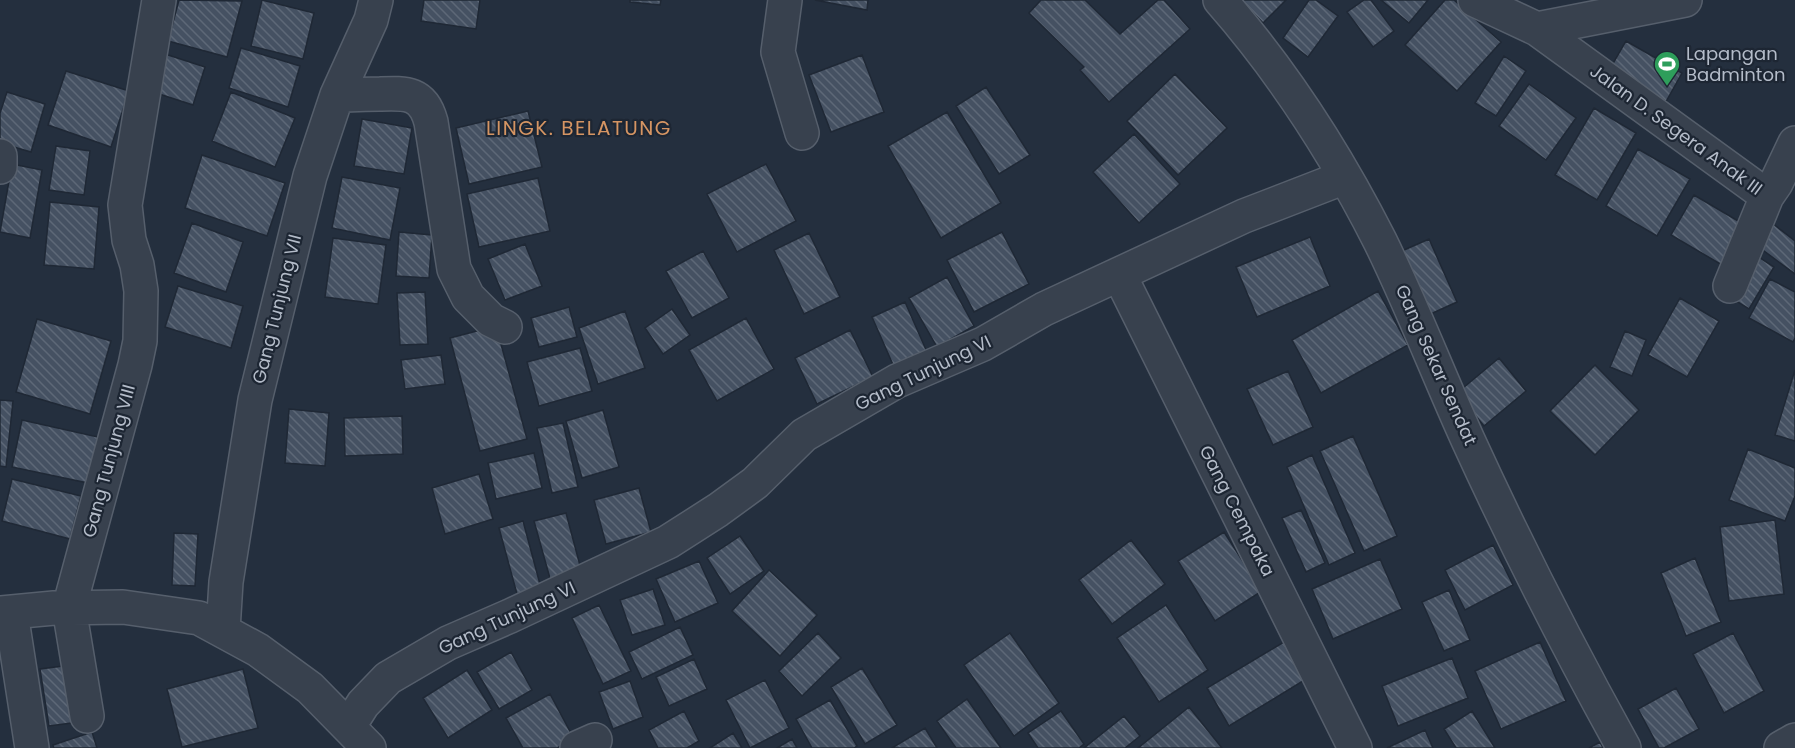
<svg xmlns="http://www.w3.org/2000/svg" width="1795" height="748" viewBox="0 0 1795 748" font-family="Poppins,sans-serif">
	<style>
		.building { fill: url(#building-back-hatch); stroke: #1f2835; stroke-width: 1.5 }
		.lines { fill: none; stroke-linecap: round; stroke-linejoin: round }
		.minor-casing { stroke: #565f6c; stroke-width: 36 }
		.minor { stroke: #38414e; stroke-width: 33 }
		.labels { text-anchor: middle; stroke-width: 4.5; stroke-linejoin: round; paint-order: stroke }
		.poi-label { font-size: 18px; fill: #b4bcc9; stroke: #1d2633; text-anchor: start }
		.street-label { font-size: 18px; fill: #b4bcc9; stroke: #1d2633 }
		.neighbourhood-label { font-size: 20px; letter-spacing: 1.5px; fill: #d59563; stroke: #1d2633 }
	</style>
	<defs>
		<pattern id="building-back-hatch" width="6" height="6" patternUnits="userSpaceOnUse" patternTransform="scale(1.5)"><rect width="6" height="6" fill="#455162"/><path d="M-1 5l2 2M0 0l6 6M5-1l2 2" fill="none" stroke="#5d6877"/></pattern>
	</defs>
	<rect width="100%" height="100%" fill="#242f3e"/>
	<path class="building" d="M179,0L242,1L227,57L168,41Z
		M262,0L314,13L303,59L251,46Z
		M424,0H480L476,29L421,21Z
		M630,0H661L660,5L630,2Z
		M815,0H868L867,10Z
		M1041,0H1085L1120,34L1158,0H1164L1190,29L1109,102L1080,70L1084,67L1029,13Z
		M1241,0H1286L1263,23Z
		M1309,0H1316L1338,16L1308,57L1283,38Z
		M1364,0H1371L1394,31L1373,47L1347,12Z
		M1381,0H1428L1409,23Z
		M1445,0H1454L1501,42L1457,91L1405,45Z
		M1626,41L1682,73L1663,107L1607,74Z
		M241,48L300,66L288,107L229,88Z
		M162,53L205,67L193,105L150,91Z
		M862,55L884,112L831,132L809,75Z
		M1504,56L1526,71L1496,116L1475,103Z
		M66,71L129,91L111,147L48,125Z
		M1175,74L1227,128L1178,175L1127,121Z
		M1529,84L1576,118L1546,160L1499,126Z
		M986,87L1030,155L999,174L956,106Z
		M7,92L45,104L31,152L0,143V113Z
		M231,92L295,118L275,167L212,141Z
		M1594,108L1636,133L1597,200L1555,175Z
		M528,111L542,167L469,184L456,128Z
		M947,112L1001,203L941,238L888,146Z
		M362,119L412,128L404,174L354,166Z
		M1134,134L1180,184L1139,223L1093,172Z
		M56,146L90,151L84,195L49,190Z
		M1638,149L1690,179L1657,236L1606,206Z
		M202,155L285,183L267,236L185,208Z
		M12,164L42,170L30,238L0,232Z
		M766,164L796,221L737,252L707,194Z
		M342,177L400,188L390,240L332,228Z
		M538,178L550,231L479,247L467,194Z
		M1694,195L1745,225L1722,265L1671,235Z
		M50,202L99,207L94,269L44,265Z
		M192,223L243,242L226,292L174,273Z
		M1772,223L1795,241V274L1756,245Z
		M399,232L432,235L429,278L396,276Z
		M1002,232L1029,284L974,312L947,260Z
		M809,233L840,297L804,314L774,250Z
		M1310,237L1330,286L1257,317L1236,267Z
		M333,238L386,245L378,304L325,297Z
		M1429,239L1457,302L1424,317L1395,254Z
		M525,244L542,286L505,300L488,259Z
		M703,251L729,298L692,318L666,271Z
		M1751,252L1774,267L1749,309L1725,294Z
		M947,277L974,326L937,347L909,298Z
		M1770,279L1795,292V338L1793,342L1749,318Z
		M178,286L243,306L231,348L165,327Z
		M1378,291L1408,345L1321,393L1292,340Z
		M425,292L428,344L400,345L397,293Z
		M1680,298L1719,321L1687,377L1648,355Z
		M905,302L927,352L894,367L872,317Z
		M569,307L577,337L539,347L531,318Z
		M672,309L690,335L663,354L645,328Z
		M625,311L645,368L598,384L579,328Z
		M746,318L774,369L717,401L689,350Z
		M37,319L111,341L90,414L16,392Z
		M496,326L527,439L480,451L450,338Z
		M850,330L873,377L817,404L795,358Z
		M1625,331L1646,340L1632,376L1610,367Z
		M580,348L592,391L539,406L527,362Z
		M441,355L445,384L405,389L401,360Z
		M1499,358L1526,391L1484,426L1457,393Z
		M1595,365L1639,410L1595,455L1550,411Z
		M1795,370V441L1775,435Z
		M1288,371L1313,427L1273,445L1247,389Z
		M0,400L13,401L6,467L0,466Z
		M289,409L329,413L325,466L285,463Z
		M603,410L619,467L582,478L566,421Z
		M402,416L403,454L345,456L344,418Z
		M22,420L98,437L88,483L12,467Z
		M563,423L578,487L552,493L537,428Z
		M1353,436L1397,536L1364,551L1320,451Z
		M1748,449L1795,468V496L1785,521L1729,500Z
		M534,453L542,488L496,499L488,463Z
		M1312,455L1355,553L1329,565L1287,467Z
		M479,474L493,519L445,534L432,488Z
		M12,479L81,496L70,539L2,521Z
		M639,488L651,532L606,544L594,500Z
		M1301,510L1325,563L1306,572L1282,518Z
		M566,513L582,573L551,582L534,521Z
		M1775,520L1784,594L1729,601L1720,527Z
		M523,521L541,588L517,594L499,528Z
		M1224,532L1262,591L1215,621L1178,561Z
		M174,533L198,534L195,586L172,585Z
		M740,536L764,571L730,594L707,558Z
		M1131,540L1165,584L1112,624L1079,580Z
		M1493,545L1513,585L1465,610L1445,570Z
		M1695,558L1721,622L1686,636L1661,573Z
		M1380,559L1402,609L1333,639L1312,589Z
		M699,561L718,603L675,622L656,579Z
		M769,570L817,615L780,656L732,611Z
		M653,589L665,625L632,635L620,600Z
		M1449,590L1470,640L1444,651L1422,602Z
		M599,605L631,671L603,684L572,618Z
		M1166,605L1208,670L1159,702L1117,638Z
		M680,627L693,655L642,679L629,652Z
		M818,633L841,658L802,696L779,671Z
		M1010,633L1059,703L1014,736L964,665Z
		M1733,633L1764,691L1724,713L1693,654Z
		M1294,636L1316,673L1229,726L1207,688Z
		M1540,642L1566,701L1501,729L1475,671Z
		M511,652L532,690L499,709L477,672Z
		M1452,658L1468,698L1398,726L1382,686Z
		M694,659L707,689L669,706L656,677Z
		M71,665L79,722L49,726L40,669Z
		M862,668L897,725L865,744L831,687Z
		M243,669L258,728L182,747L167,689Z
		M467,670L492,710L448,738L423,698Z
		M765,680L789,728L750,748L726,700Z
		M630,681L643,717L613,729L599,692Z
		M1676,688L1699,729L1664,748H1659L1638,709Z
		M550,694L574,739L557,748H523L506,718Z
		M967,699L1001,748H956L937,721Z
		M830,700L857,746L854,748H812L796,719Z
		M1189,707L1222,748H1138Z
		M684,711L699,741L687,748H658L649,730Z
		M1061,711L1084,744L1079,748H1038L1028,733Z
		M1472,711L1495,748H1456L1444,729Z
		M1124,716L1140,736L1125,748H1084Z
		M925,728L937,748H892Z
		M1425,730L1433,748H1387Z
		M92,732L97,748H54L53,745Z
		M733,733L742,748H710Z
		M792,739L797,748H777Z
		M1600,742L1603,748H1589Z"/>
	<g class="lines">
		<g class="minor-casing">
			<path id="minor" d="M785,0L778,52L802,133
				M1220,0C1283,72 1337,156 1380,241C1412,306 1438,374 1468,440C1516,545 1568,647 1624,748
				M1475,0L1537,29L1767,196L1776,183L1795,143
				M1537,29L1685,0
				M337,95C351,95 366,94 380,94C406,93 423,92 431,122L454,269L468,297L491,320L505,327
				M0,156V167
				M1119,274L1355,748
				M1730,286L1767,196
				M0,613L54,608L123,607L199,618L258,650L310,688L369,748
				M11,613L32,748
				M223,630L226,582L255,400L310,176L337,95L371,20L376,0
				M87,716L69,608L135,365L140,341L141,291L137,265L129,240L125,205L159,0
				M349,726L363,704L388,678L448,643L510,616L668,542L718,510L755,483L804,435L897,381L983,344L1044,309L1244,216L1345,177
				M577,748L595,740
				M1781,748L1795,740"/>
		</g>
		<use href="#minor" class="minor"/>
	</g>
	<defs>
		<g id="stadium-pin" transform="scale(1.35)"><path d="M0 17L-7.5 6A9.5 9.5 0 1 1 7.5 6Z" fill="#2e9e5b" stroke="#1d2633"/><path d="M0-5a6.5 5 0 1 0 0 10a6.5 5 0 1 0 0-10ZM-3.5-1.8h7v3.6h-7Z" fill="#fff"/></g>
	</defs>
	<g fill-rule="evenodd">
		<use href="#stadium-pin" x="1667" y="64"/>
	</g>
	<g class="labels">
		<g class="poi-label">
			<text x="1686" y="60">Lapangan<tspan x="1686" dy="21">Badminton</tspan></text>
		</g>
		<g class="street-label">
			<text transform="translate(1676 130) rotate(36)" y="6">Jalan D. Segera Anak III</text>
			<text transform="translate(277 309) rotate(-76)" y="6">Gang Tunjung VII</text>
			<text transform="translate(1436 365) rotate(66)" y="6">Gang Sekar Sendat</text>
			<text transform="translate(923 373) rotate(-26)" y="6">Gang Tunjung VI</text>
			<text transform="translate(109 461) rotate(-75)" y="6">Gang Tunjung VIII</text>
			<text transform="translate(1237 511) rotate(63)" y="6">Gang Cempaka</text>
			<text transform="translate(507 618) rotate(-25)" y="6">Gang Tunjung VI</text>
		</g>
		<g class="neighbourhood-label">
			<text x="579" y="135">LINGK. BELATUNG</text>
		</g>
	</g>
</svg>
